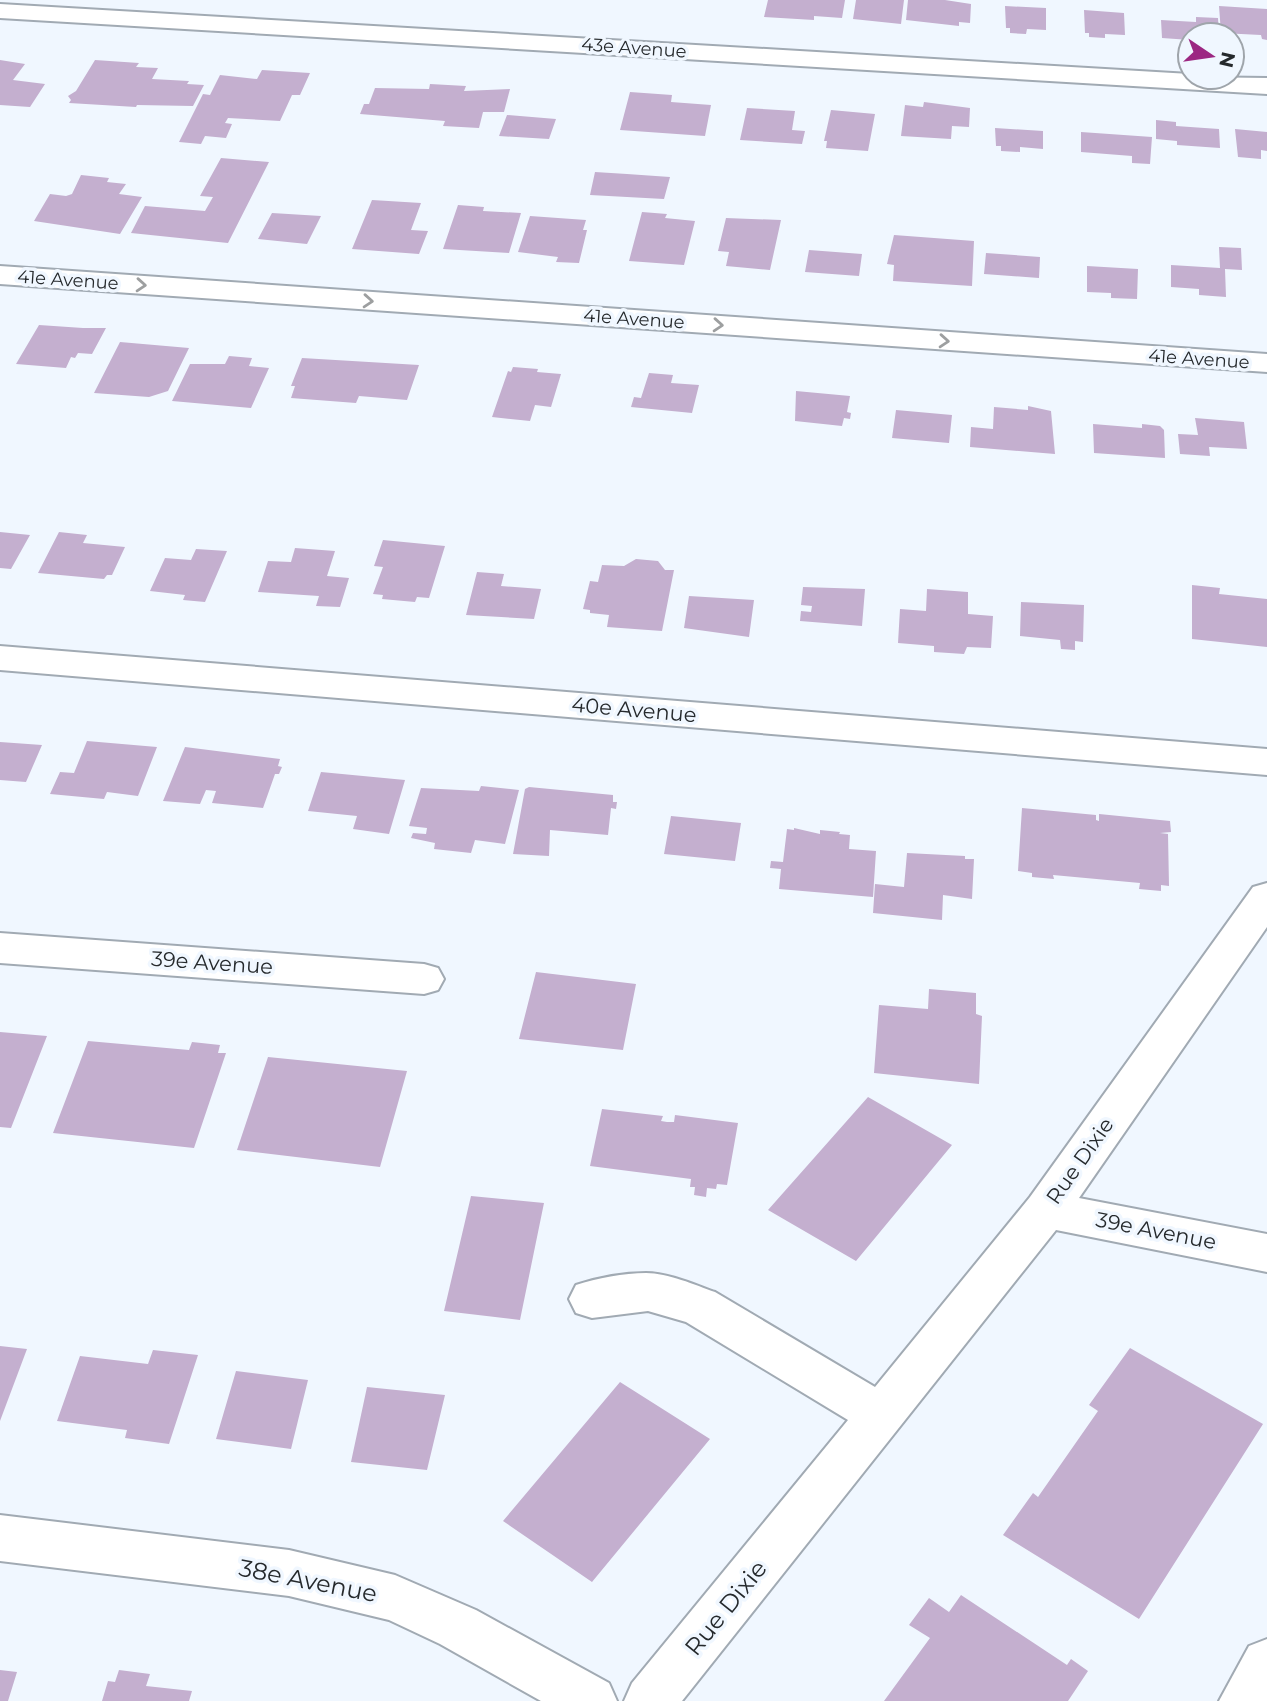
<svg xmlns="http://www.w3.org/2000/svg" width="1267" height="1701" viewBox="0 0 1267 1701" font-family="Montserrat,sans-serif">
	<style>
		.building { fill: #c4afcf }
		.lines { fill: none; stroke-linecap: round; stroke-linejoin: round }
		.minor-casing { stroke: #a1aab3; stroke-width: 4 }
		.major-casing { stroke: #a1aab3; stroke-width: 4 }
		.minor { fill: #fff; fill-rule: evenodd }
		.major { fill: #fff; fill-rule: evenodd }
		.oneway { stroke: #9d9fa0 }
		.labels { text-anchor: middle; stroke-width: 7; stroke-linejoin: round; paint-order: stroke }
		.far-street-label { font-size: 18px; fill: #25292c; stroke: #f0f7ff }
		.street-label { font-size: 21px; fill: #25292c; stroke: #f0f7ff }
		.near-street-label { font-size: 24px; fill: #25292c; stroke: #f0f7ff }
	</style>
	<rect width="100%" height="100%" fill="#f0f7ff"/>
	<path class="building" d="M768,0H845L842,18L814,16V20L764,17Z
		M856,0H904L901,24L853,19Z
		M908,0H945L971,4L970,23L959,22V26L906,20Z
		M1005,6L1046,8V30L1027,29L1026,34L1010,33V28H1006Z
		M1219,6L1267,9V40L1262,39L1261,35L1221,33Z
		M1084,10L1124,13L1125,35L1105,34V38L1089,37V33H1085Z
		M1196,17L1218,18L1219,35H1190V40L1162,38L1161,20L1196,22Z
		M0,60L25,64L13,80L45,84L30,107L0,105Z
		M95,60L139,63L136,67L158,68L152,79L189,81L187,84L204,85L193,106L137,105L136,107L69,103L71,100L68,96L76,91Z
		M262,70L310,73L300,95H292L280,121L228,118L225,123L232,124L226,138L205,136L201,144L179,142L203,94L210,95L220,75L257,79Z
		M430,84L466,86L464,91L510,89L504,112H483L479,128L443,126L445,121L360,114L364,104H369L375,88L429,89Z
		M630,92L672,95L671,102L711,105L705,136L620,130Z
		M924,102L970,108L969,127L952,126L951,139L901,136L905,105L923,107Z
		M747,108L795,111L792,130L805,131L802,144L740,140Z
		M831,110L875,114L868,151L826,148L827,141H824Z
		M507,115L556,119L549,139L499,136Z
		M1156,120L1176,122V126L1219,129L1220,148L1177,145V141L1156,139Z
		M995,128L1043,131V149L1020,147V152L1001,151V146H996Z
		M1235,129L1267,132V151L1261,150V159L1238,157Z
		M1081,132L1152,137L1150,164L1132,163V156L1081,152Z
		M221,158L269,162L228,243L131,233L145,206L205,211L213,197L200,196Z
		M595,172L627,174L670,177L664,199L590,195Z
		M81,175L109,178L107,182L126,184L119,194L142,197L120,234L34,221L50,194L66,196L72,194Z
		M372,200L421,203L411,230L428,231L419,254L352,249Z
		M458,205L484,207L483,211L521,213L509,253L443,249Z
		M642,212L667,214L665,218L695,221L684,265L629,261Z
		M272,213L321,216L307,244L258,239Z
		M530,216L586,220L583,230H587L579,263L556,262L558,257L518,252Z
		M726,218L781,220L770,270L726,266L729,252L718,251Z
		M894,235L974,241L972,286L893,281L894,265L887,264Z
		M1219,247L1241,248L1242,270L1225,269L1226,297L1199,295V289L1171,287V265L1220,268Z
		M809,250L862,254L859,276L805,272Z
		M986,253L1040,257L1039,278L984,274Z
		M1087,266L1138,269L1137,299L1111,298V293L1087,292Z
		M39,325L83,328H106L92,354L78,353L75,358L71,357L66,368L16,364Z
		M120,342L189,348L168,391L149,397L94,393Z
		M229,356L252,358L249,366L269,368L251,408L172,401L190,364H225Z
		M302,358L419,365L407,400L359,396L356,403L291,398L295,386H291Z
		M513,367L538,369L537,372L561,374L551,407L535,405L530,421L492,417L508,371L511,372Z
		M649,373L673,375L671,383L699,385L692,413L631,407L634,397L641,398Z
		M796,391L850,396L847,412L851,413L850,419L844,418L842,426L795,421Z
		M1028,406L1051,411L1055,454L970,447L971,427L993,429L994,407L1028,410Z
		M896,410L952,415L949,443L892,438Z
		M1195,418L1244,422L1247,449L1209,447L1210,456L1180,454L1178,434L1198,435Z
		M1093,424L1142,428V424L1160,426L1164,430L1165,458L1094,453Z
		M0,532L30,535L11,569L0,568Z
		M59,532L87,535L83,543L125,547L112,575H107L104,579L38,573Z
		M383,540L445,546L429,598L417,597L415,602L382,599L383,595L373,594L383,567L374,566Z
		M295,548L335,551L327,576L349,578L340,607L316,606L319,596L258,592L268,561L291,562Z
		M196,549L227,551L205,602L183,600L185,595L150,591L165,558L191,560Z
		M636,559L658,561L665,570H674L662,631L607,627L609,615L590,613V610L583,609L590,581L598,582L602,565L624,566Z
		M477,572L504,574L501,586L541,589L534,619L466,615Z
		M1192,585L1220,588L1219,594L1267,599V647L1192,639Z
		M803,587L865,589L862,626L800,621L801,611L811,612L812,606L801,605Z
		M927,589L968,592V614L993,616L991,648L967,647L964,654L934,652V646L898,643L900,609L926,611Z
		M689,596L754,600L749,637L684,628Z
		M1021,602L1084,605L1083,642L1075,641V650L1061,649L1060,640L1020,636Z
		M87,741L157,747L138,796L107,792L104,799L50,794L60,772L74,773Z
		M0,742L42,745L26,782L0,780Z
		M185,747L280,759L278,766L282,767L279,774H275L263,808L212,803L216,791L206,790L200,804L163,801Z
		M321,772L405,780L389,834L353,829L357,816L308,811Z
		M481,786L519,790L505,844L475,840L471,853L434,849L435,843L411,838L413,833L426,834L427,828L409,826L421,788L479,791Z
		M529,787L613,795V802H617L616,809L611,808L608,835L550,830L549,856L513,854L525,789Z
		M1022,808L1096,815V820L1099,821V814L1170,821L1171,832L1160,833L1168,834L1169,886L1161,885V891L1139,889L1140,883L1053,875L1054,879L1032,877V873L1018,871Z
		M671,816L741,823L735,861L664,854Z
		M794,828L820,834V830L840,832L839,834L850,835L849,849L876,851L873,897L779,889L781,869L770,868L771,861L783,862L787,829L794,830Z
		M907,853L965,856V859H974L972,899L943,895L942,920L873,913L875,884L904,887Z
		M536,972L636,984L623,1050L519,1039Z
		M929,989L976,993V1014L982,1016L979,1084L874,1073L879,1005L928,1009Z
		M0,1032L47,1036L11,1128L0,1127Z
		M88,1041L189,1050L192,1042L220,1045L218,1053H226L194,1148L53,1133Z
		M268,1057L407,1071L380,1167L237,1150Z
		M868,1097L952,1145L856,1261L768,1210Z
		M602,1109L663,1116L661,1121L667,1122H674L675,1115L738,1123L727,1185L717,1184L716,1189L707,1188L706,1197L694,1195L695,1187H690L691,1179L590,1166Z
		M471,1196L544,1203L520,1320L444,1311Z
		M0,1346L27,1349L0,1421Z
		M1130,1348L1263,1424L1139,1619L1003,1535L1033,1493L1038,1497L1098,1411L1089,1405Z
		M153,1350L198,1355L169,1444L125,1438L127,1430L57,1421L80,1356L148,1364Z
		M236,1371L308,1380L291,1449L216,1439Z
		M620,1382L710,1439L592,1582L503,1521Z
		M367,1387L445,1395L427,1470L351,1462Z
		M961,1595L1067,1665L1071,1659L1088,1671L1068,1701H884L930,1638L909,1625L929,1598L949,1612Z
		M0,1670L17,1672L8,1701H0Z
		M119,1670L150,1674L146,1686L192,1691L189,1701H102L108,1681L115,1682Z"/>
	<g class="lines">
		<g class="minor-casing">
			<path id="minor" d="M0,4L1190,74V77L1267,78V94L0,18Z
				M0,266L1267,354V372L0,284Z
				M0,646L1267,749V775L0,670Z
				M1267,883V927L1079,1198L1267,1234V1272L1056,1230L682,1701H624L632,1683L848,1420L686,1322L648,1311L592,1318L576,1313L569,1299L576,1285C597,1278 624,1273 646,1273C668,1273 695,1285 715,1292L875,1387L1030,1197L1253,887Z
				M0,933L424,964L438,968L444,979L438,990L424,994L0,963Z
				M0,1515L289,1550L395,1575L476,1610L609,1683L617,1701H541L440,1644L389,1620L289,1596L0,1561Z"/>
		</g>
		<g class="major-casing">
			<path id="major" d="M1267,1639V1701H1219L1249,1646Z"/>
		</g>
		<use href="#minor" class="minor"/>
		<use href="#major" class="major"/>
	</g>
	<defs><path id="oneway-chevron" d="M-2-3.5L2.5 0L-2 3.5" fill="none" stroke-width="1.6" stroke-linecap="round" stroke-linejoin="round" transform="scale(1.75)"/></defs>
	<g class="oneway">
		<use href="#oneway-chevron" transform="translate(141 285) rotate(4)"/>
		<use href="#oneway-chevron" transform="translate(368 301) rotate(4)"/>
		<use href="#oneway-chevron" transform="translate(718 325) rotate(4)"/>
		<use href="#oneway-chevron" transform="translate(944 341) rotate(4)"/>
	</g>
	<g class="labels">
		<g class="far-street-label">
			<text transform="translate(634 48) rotate(4)" y="6">43e Avenue</text>
			<text transform="translate(68 280) rotate(4)" y="6">41e Avenue</text>
			<text transform="translate(634 319) rotate(4)" y="6">41e Avenue</text>
			<text transform="translate(1199 359) rotate(4)" y="6">41e Avenue</text>
		</g>
		<g class="street-label">
			<text transform="translate(634 710) rotate(5)" y="7">40e Avenue</text>
			<text transform="translate(212 963) rotate(4)" y="7">39e Avenue</text>
			<text transform="translate(1080 1161) rotate(-55)" y="7">Rue Dixie</text>
			<text transform="translate(1156 1231) rotate(11)" y="7">39e Avenue</text>
		</g>
		<g class="near-street-label">
			<text transform="translate(308 1581) rotate(11)" y="8">38e Avenue</text>
			<text transform="translate(726 1608) rotate(-51)" y="8">Rue Dixie</text>
		</g>
	</g>
	<g transform="translate(1211 56) rotate(103)"><circle r="33" fill="#f0f7ff" stroke="#9fa5ab" stroke-width="2"/>
	<path d="M0-5L12 26L0 18L-12 26Z" fill="#9c2782"/>
	<text y="-10" font-size="19" font-weight="bold" text-anchor="middle" fill="#25292c">N</text>
	</g>
</svg>
